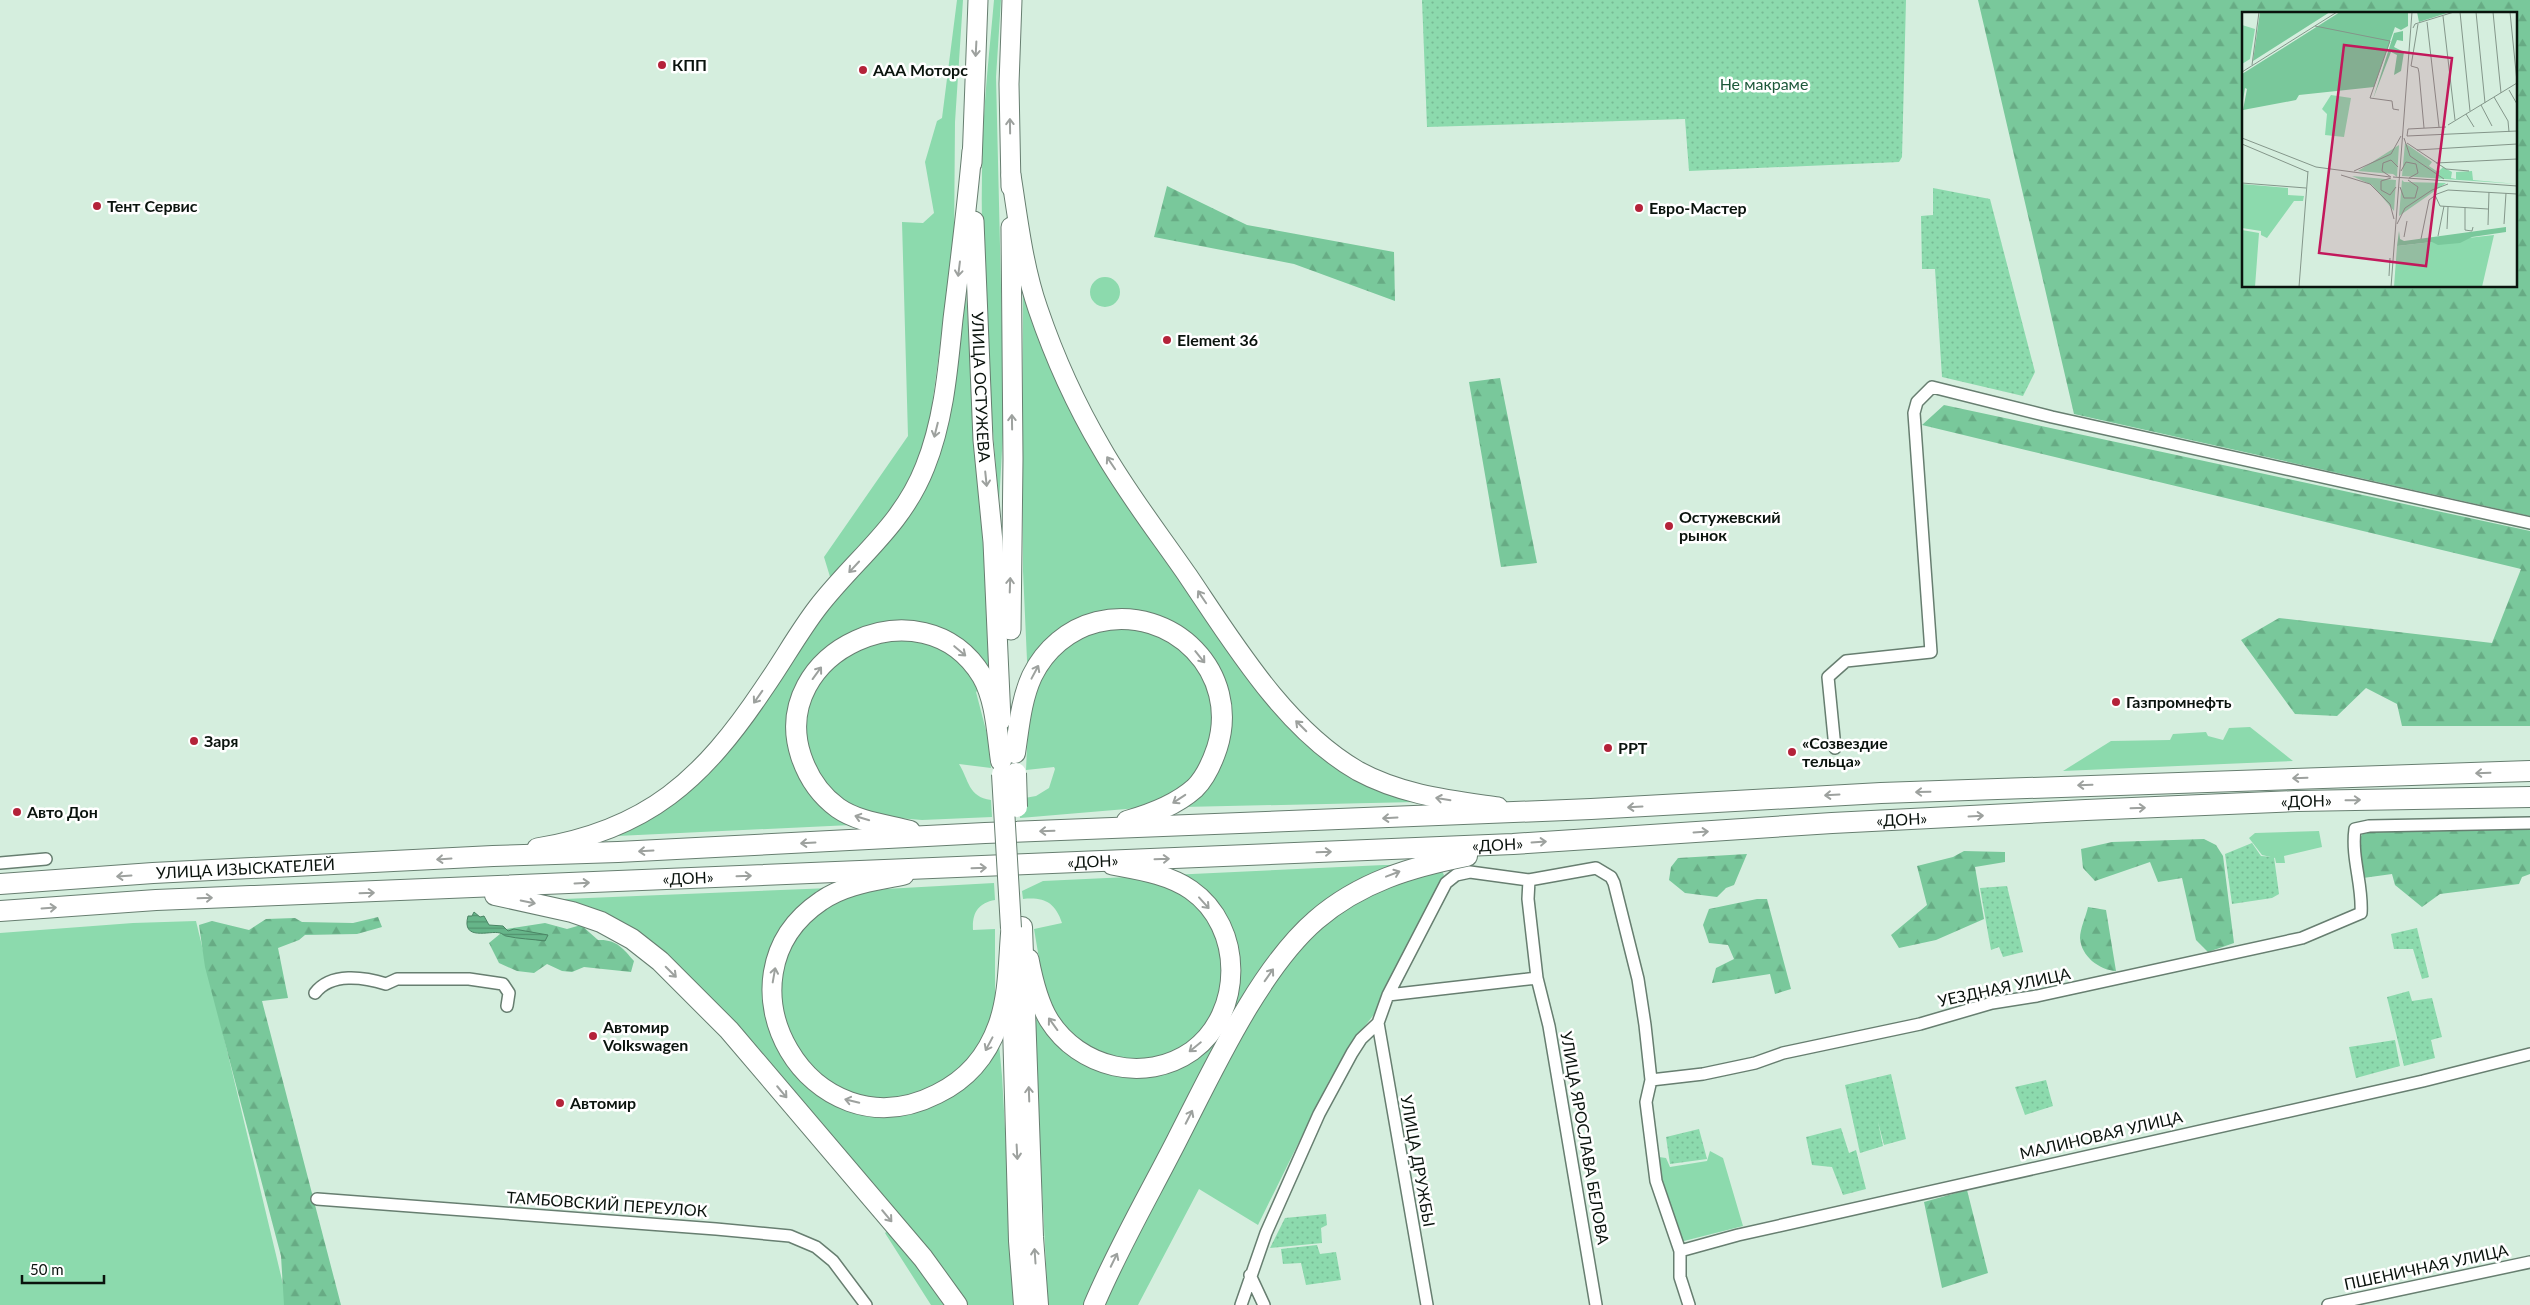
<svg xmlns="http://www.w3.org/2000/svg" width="2530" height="1305" viewBox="0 0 2530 1305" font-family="Lato,sans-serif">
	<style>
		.grass { fill: #8cdaad }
		.forest { fill: url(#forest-firs); fill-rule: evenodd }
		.park { fill: url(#park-dots) }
		.water { fill: url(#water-rules); stroke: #4a8464 }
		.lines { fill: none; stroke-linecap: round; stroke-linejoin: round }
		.minor-casing { stroke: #677e70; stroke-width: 14 }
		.primary-casing { stroke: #677e70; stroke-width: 21 }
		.trunk-casing { stroke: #677e70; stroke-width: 22 }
		.minor { stroke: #fff; stroke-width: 11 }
		.primary { stroke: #fff; stroke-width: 19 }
		.trunk { stroke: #fff; stroke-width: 20 }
		.trunk-bridge-casing { stroke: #677e70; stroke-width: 22; stroke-linecap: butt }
		.trunk-bridge { stroke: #fff; stroke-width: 20 }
		.oneway { stroke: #9da19e }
		.poi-dot { fill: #b42239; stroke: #fff; stroke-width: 2 }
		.labels { text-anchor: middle; stroke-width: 5; stroke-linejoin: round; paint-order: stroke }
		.poi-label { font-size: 16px; font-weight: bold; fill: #0a130d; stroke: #fff; text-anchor: start }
		.park-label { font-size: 16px; fill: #1d583a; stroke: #fff }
		.street-label { font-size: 16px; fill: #0a130d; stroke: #fff }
		.inset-road { fill: none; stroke: #84968a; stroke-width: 1 }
		.view { fill: #c2185b; fill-opacity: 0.15; stroke: #c2185b; stroke-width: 2.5 }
		.inset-edge { fill: none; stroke: #0a130d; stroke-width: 2.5 }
	</style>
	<defs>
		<pattern id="forest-firs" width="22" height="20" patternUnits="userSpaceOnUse" patternTransform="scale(1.25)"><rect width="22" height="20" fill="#79c89b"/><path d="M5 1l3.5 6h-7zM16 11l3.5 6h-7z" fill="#67ab84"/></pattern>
		<pattern id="park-dots" width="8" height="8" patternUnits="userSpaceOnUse" patternTransform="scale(1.25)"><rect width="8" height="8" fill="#8cdaad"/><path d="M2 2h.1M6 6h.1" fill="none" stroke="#77ba94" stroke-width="1.8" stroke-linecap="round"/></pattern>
		<pattern id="water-rules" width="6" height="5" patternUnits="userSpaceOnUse" patternTransform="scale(1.25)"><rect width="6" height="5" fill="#66b589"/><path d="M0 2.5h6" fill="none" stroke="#52926e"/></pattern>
	</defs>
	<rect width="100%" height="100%" fill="#d5eede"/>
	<path class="grass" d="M957,0H963L955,122L954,242L928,435L903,497L831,580L824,557L908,436L902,222L923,223L934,213L925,162L937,121L942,118Z
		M994,0H1001L996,77L1004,415L999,504C989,382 978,259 983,136C985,91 990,45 994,0Z
		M1023,277L1037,329L1270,703L1416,802L1138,808L1020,818L1019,799L1036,796L1049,788L1055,769L1054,767L1026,770L1029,705L1023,571Z
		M1090 292a15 15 0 1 1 30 0a15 15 0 1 1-30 0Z
		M965,278L992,678L976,692L988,738L991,768L959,764C969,780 968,797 991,800L992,817L922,820L886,817L851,825L617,836L671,806L714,769L751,721L807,633L907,516Z
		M2250,727L2293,761L2063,771L2111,741L2170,740L2173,734L2206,732L2208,736L2223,740L2229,728Z
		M2319,831L2322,847L2284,856L2285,863H2276L2275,858L2262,855L2249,838L2255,833Z
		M1384,865H1393L1398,881L1441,869L1444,875L1379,1008L1354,1040L1329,1081L1258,1225L1199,1189L1138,1305H1048L1040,1147L1031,1023L1053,1009L1042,976L1034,929L1062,923C1055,902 1044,897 1023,899L1022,891L1043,881Z
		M994,883L995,900C978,903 972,913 973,930L995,929V1001L1002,1076L1015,1305H965L715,1007L565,902L564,899L831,888L852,895L885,889Z
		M196,921L288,1305H0V933L133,923Z
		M1710,1151L1723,1158L1743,1226L1680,1242L1659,1180V1157L1666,1158L1670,1167L1707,1161Z
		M890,1229L948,1305H931L885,1233Z"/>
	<path class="forest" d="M1978,0H2530V516L2074,414ZM2244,14H2516V286H2244Z
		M1167,186L1247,225L1394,252L1395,301L1294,264L1154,237Z
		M1500,378L1537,563L1501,567L1469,382Z
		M1944,405L2530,531V726H2402L2397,704L2366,688L2337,716L2295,714L2241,640L2279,618L2492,643L2521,569L1922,425Z
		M2530,828V874L2522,877L2519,884L2440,894L2422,907L2395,885L2392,874L2363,878L2358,842L2363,833L2379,831Z
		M2204,839L2216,845L2223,856L2234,943L2208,952L2196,940L2182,878L2158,882L2150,862L2095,881L2083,868L2081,849L2112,842Z
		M1964,851L2005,852V862L1975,867L1984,919L1936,940L1899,948L1891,935L1927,905L1917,866L1953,857Z
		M1747,854L1734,885L1726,888L1717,897L1685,893L1669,880L1671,867L1678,858Z
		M1757,899H1767L1791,989L1775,994L1770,974L1712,983L1716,968L1734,959L1728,945L1709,943L1703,925L1709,909Z
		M2088,907L2106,910L2116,971C2099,970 2081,956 2080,938C2080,929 2086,916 2088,907Z
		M378,917L382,927L357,934L305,935L299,940L278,948L288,998L262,1001L341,1305H284L281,1256L205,967L199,925L212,921L249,930L266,919L295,918L302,922L353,923Z
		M545,923L567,929L581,925L598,940C616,939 623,948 634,961L631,972L584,967L572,972L562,971L547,964L534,973L517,971L499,963L489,943L506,929Z
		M1967,1190L1988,1273L1942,1288L1924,1202Z"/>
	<path class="park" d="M1422,0H1906L1902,157L1899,162L1689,171L1685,119L1427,127Z
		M1933,188L1990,199L2035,372L2023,396L1942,377L1935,269H1922L1921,216L1933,215Z
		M2252,843L2261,856L2274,857L2279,894L2272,898L2232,904L2225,854Z
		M2007,886L2023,952L2003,957L1999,947L1991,950L1980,888Z
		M2417,928L2429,977L2422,979L2413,949H2394L2391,934Z
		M2409,991L2412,1001L2432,998L2442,1037L2431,1040L2435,1058L2404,1066L2387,997Z
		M2395,1040L2400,1066L2356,1078L2349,1047Z
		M1891,1074L1906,1139L1884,1145L1878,1122L1883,1146L1860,1153L1845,1085Z
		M2046,1080L2053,1106L2025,1115L2015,1087Z
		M1841,1128L1849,1153L1856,1150L1866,1189L1843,1195L1832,1167L1812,1165L1806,1137Z
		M1699,1129L1707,1159L1670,1164L1666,1137Z
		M1326,1214L1327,1225L1321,1228L1322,1243L1270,1248L1285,1218Z
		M1317,1245L1320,1254L1336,1252L1341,1280L1306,1285L1301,1263L1283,1264L1281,1249Z"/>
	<path class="water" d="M474,912L480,917L484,916L489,925L503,926L508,931L514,929L548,935L545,941C532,939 519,939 506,936C504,936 502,933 500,933C490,930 461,942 468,916H472Z"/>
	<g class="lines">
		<g class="minor-casing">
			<path id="minor" d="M1835,748L1828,677L1846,661L1931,652L1914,413L1917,402L1932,387L2052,417L2530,523
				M0,863L46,859
				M315,993C331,972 364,977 386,984L397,979H469L503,984L509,993L507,1006
				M1388,995L1537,978
				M1378,1023L1427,1305
				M1651,1080L1703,1074L1755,1063L1783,1053L1920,1024L1992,1003L2037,996L2302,938L2361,913C2363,885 2351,858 2355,829L2369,826L2530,823
				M317,1199L716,1229L790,1236L816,1247L833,1261L866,1305
				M1680,1251L1738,1235L2423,1081L2530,1054
				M1250,1275L1264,1305
				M1241,1305L1266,1233L1319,1114L1352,1053L1361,1039L1378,1023L1388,995L1446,883L1456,875L1470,872L1529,880
				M1596,1305L1549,1026L1537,978L1528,899L1529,880L1596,868L1611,877L1614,883L1638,979L1645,1025L1651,1080L1646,1102L1656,1181L1680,1251V1277L1689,1305
				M2328,1305L2530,1262"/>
		</g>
		<g class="primary-casing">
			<g id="primary">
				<path d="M972,163L978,0"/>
				<path d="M1011,175C1018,219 1023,266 1038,309C1054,356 1076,405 1102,449C1127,493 1159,534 1188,576C1234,644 1285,729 1358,771C1402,795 1450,800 1498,807"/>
				<path d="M1011,187L1009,84L1012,0"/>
				<path id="s1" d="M974,221L983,440L993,542L1001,720"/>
				<path d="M1011,630L1013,459L1011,227"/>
				<path d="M537,848C648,830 703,779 764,688C783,661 798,633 818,607C856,558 902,526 925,467C944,420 948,368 953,319C960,263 967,207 972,151"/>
				<path d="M904,875C876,881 845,884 821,901C707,978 811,1158 937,1094C966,1080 987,1056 998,1025C1009,994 1008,960 1011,928"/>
				<path d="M1029,959C1033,980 1038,1002 1049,1020C1079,1068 1145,1084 1192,1051C1244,1013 1244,927 1191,890C1168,874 1138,870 1112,865"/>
			</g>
		</g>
		<g class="trunk-casing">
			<g id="trunk">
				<path d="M1015,753C1019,727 1021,700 1032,676C1045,649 1069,629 1097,622C1173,604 1241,673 1217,748C1212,763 1206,777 1195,788C1176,805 1152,814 1127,821"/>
				<path d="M910,831C887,825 858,822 838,808C820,795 808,777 801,756C767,652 923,579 982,676C996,700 997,734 1001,761"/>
				<path id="s2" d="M0,884L153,873L493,856L618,852L985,833L1591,809L1881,793L2530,771"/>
				<path d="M495,895L572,912L601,922L632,939L660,961L729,1030L923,1258L957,1305"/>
				<path id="s3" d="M0,911L156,900L1513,844L1832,823L2086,810L2297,801L2530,797"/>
				<path d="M1022,927L1033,1237L1038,1305"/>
				<path d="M1012,990L1019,1241L1024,1305"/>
				<path d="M1094,1305C1118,1248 1149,1195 1177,1140C1212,1072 1259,969 1316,920C1360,882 1411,867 1467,856"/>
			</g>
		</g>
		<use href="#minor" class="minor"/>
		<use href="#primary" class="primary"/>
		<use href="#trunk" class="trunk"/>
		<g class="trunk-bridge-casing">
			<path id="trunk-bridge" d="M1016,773L1017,807
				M1002,774L1011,928"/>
		</g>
		<use href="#trunk-bridge" class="trunk-bridge"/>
	</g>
	<defs><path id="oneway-shaft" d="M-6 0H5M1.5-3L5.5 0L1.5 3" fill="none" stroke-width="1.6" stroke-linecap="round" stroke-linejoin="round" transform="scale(1.25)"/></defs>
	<g class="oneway">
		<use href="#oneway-shaft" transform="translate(976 49) rotate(93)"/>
		<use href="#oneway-shaft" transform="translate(1010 126) rotate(-91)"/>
		<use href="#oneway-shaft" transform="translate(959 269) rotate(97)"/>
		<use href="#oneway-shaft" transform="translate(1012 422) rotate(-91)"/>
		<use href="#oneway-shaft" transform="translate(936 430) rotate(104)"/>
		<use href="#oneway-shaft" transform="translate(1111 463) rotate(-124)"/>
		<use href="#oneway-shaft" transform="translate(986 479) rotate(84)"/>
		<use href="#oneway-shaft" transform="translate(854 567) rotate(133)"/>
		<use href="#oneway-shaft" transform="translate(1010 585) rotate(-88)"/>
		<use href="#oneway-shaft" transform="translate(1202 597) rotate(-124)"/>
		<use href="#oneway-shaft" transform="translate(960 651) rotate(40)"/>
		<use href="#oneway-shaft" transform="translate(1200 657) rotate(51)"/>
		<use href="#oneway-shaft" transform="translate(1035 672) rotate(-62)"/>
		<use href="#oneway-shaft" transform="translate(817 673) rotate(-54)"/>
		<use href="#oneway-shaft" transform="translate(758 697) rotate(125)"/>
		<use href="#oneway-shaft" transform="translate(1301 726) rotate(-135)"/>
		<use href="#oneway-shaft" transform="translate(2483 773) rotate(178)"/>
		<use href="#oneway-shaft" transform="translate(2300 778) rotate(178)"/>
		<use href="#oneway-shaft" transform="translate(2085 785) rotate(178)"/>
		<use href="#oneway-shaft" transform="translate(1923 792) rotate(179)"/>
		<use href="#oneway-shaft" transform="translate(1832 795) rotate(177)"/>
		<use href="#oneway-shaft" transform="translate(1179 799) rotate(147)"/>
		<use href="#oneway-shaft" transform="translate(1443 799) rotate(-171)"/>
		<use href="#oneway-shaft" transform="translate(2353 800) rotate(-1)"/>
		<use href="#oneway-shaft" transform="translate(1635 807) rotate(177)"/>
		<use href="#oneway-shaft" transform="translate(2138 808) rotate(-2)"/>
		<use href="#oneway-shaft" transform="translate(1976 816) rotate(-3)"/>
		<use href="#oneway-shaft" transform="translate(862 818) rotate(-163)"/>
		<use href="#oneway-shaft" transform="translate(1390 818) rotate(177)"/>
		<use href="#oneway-shaft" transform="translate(1047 831) rotate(178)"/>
		<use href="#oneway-shaft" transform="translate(1701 832) rotate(-4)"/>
		<use href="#oneway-shaft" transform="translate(1539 842) rotate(-4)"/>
		<use href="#oneway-shaft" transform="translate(808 843) rotate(177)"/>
		<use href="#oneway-shaft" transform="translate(646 851) rotate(177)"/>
		<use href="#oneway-shaft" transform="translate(1324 852) rotate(-2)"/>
		<use href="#oneway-shaft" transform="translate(444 859) rotate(176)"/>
		<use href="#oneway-shaft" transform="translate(1162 859) rotate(-2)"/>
		<use href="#oneway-shaft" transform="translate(979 868) rotate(-2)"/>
		<use href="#oneway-shaft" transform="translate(1393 874) rotate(-21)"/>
		<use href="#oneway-shaft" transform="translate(124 876) rotate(176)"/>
		<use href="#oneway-shaft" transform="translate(744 876) rotate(-2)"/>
		<use href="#oneway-shaft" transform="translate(582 883) rotate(-3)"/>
		<use href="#oneway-shaft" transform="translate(367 893) rotate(-2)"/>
		<use href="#oneway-shaft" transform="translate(205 898) rotate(-2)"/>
		<use href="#oneway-shaft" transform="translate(528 902) rotate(12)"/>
		<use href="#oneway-shaft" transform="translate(1204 903) rotate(48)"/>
		<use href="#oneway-shaft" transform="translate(49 908) rotate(-4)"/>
		<use href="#oneway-shaft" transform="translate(671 972) rotate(45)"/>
		<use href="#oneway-shaft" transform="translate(774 975) rotate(-80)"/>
		<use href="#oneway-shaft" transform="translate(1269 975) rotate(-55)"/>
		<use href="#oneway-shaft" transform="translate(1053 1024) rotate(-126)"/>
		<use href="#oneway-shaft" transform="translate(989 1044) rotate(118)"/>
		<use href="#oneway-shaft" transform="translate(1195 1047) rotate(141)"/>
		<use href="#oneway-shaft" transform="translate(782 1092) rotate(50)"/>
		<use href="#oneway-shaft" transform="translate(1029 1094) rotate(-92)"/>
		<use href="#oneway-shaft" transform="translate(852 1101) rotate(-166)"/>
		<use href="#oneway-shaft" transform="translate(1189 1117) rotate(-63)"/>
		<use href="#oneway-shaft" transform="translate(1017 1152) rotate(87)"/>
		<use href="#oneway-shaft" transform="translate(887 1216) rotate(50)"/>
		<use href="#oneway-shaft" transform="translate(1035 1256) rotate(-94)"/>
		<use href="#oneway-shaft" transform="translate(1114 1260) rotate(-64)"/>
	</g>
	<g class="poi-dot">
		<circle cx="662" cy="65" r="5"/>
		<circle cx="863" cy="70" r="5"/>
		<circle cx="97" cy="206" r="5"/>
		<circle cx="1639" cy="208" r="5"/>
		<circle cx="1167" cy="340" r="5"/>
		<circle cx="1669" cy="526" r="5"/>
		<circle cx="2116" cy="702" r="5"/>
		<circle cx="194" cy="741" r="5"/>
		<circle cx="1608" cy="748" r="5"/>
		<circle cx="1792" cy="752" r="5"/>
		<circle cx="17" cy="812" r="5"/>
		<circle cx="593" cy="1036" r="5"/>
		<circle cx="560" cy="1103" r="5"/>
	</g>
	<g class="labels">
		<g class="poi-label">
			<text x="672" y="71">КПП</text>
			<text x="873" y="76">ААА Моторс</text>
			<text x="107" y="212">Тент Сервис</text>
			<text x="1649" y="214">Евро-Мастер</text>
			<text x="1177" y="346">Element 36</text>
			<text x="1679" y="523">Остужевский<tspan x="1679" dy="18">рынок</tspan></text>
			<text x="2126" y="708">Газпромнефть</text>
			<text x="204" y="747">Заря</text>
			<text x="1802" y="749">«Созвездие<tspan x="1802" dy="18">тельца»</tspan></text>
			<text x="1618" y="754">РРТ</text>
			<text x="27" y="818">Авто Дон</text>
			<text x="603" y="1033">Автомир<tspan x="603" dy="18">Volkswagen</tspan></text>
			<text x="570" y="1109">Автомир</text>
		</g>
		<g class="park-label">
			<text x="1764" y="90">Не макраме</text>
		</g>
		<g class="street-label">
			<text dy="6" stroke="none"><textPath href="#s1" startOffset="166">УЛИЦА ОСТУЖЕВА</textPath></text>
			<text dy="6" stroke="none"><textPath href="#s3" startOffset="2309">«ДОН»</textPath></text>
			<text dy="6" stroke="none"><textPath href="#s3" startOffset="1904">«ДОН»</textPath></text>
			<text dy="6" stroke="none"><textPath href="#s3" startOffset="1499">«ДОН»</textPath></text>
			<text dy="6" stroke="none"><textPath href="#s3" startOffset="1094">«ДОН»</textPath></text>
			<text dy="6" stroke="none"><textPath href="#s2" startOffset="246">УЛИЦА ИЗЫСКАТЕЛЕЙ</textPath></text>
			<text dy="6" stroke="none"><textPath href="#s3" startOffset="689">«ДОН»</textPath></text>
			<text transform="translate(2004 987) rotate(-12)" y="6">УЕЗДНАЯ УЛИЦА</text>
			<text transform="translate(2101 1135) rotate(-13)" y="6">МАЛИНОВАЯ УЛИЦА</text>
			<text transform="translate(1585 1138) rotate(80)" y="6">УЛИЦА ЯРОСЛАВА БЕЛОВА</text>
			<text transform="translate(1418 1161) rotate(80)" y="6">УЛИЦА ДРУЖБЫ</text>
			<text transform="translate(607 1204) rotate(4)" y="6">ТАМБОВСКИЙ ПЕРЕУЛОК</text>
			<text transform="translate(2426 1267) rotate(-12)" y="6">ПШЕНИЧНАЯ УЛИЦА</text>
		</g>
	</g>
	<g transform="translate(2242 12)">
		<rect width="275" height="275" fill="#d5eede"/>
		<path d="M163,131L190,150L187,154L196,160L201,155L210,160L209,166L214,167V160L230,159L231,168L275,172L160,164ZM157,133L155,165L151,162L116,159ZM110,164L154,168L152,199L130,173ZM160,168L162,170L204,171L157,204ZM0,172L46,176V183L62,184L61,189H52L25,226L19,223V219L0,216ZM252,223L240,275H152L155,234Z" fill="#8cdaad"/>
		<path d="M18,0H88L11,49ZM98,0H166V14L159,18L153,15L132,75L57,83L54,88L1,98L5,77L3,76L0,95V62ZM175,0H208L177,10ZM161,19V29L155,28L152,35L162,40L159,59L152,63L155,43L149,40L131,87L152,21ZM264,215V220L230,225L218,231L196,233L190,230L155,234L157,219L158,227L162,229Z" fill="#79c89b"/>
		<path d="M0,13L13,17L8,47L0,52ZM89,83L109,86L102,125L83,123L85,102L80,97ZM0,218L17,221L13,275H0Z" fill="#8cdaad"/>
		<path class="inset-road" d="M218,0L228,99M234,0L243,91M251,0L259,81M268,0L275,70M201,4L213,108M185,10L197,115M176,12L169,54L176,56L177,61L182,116M73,14L148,29L128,86L150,89L151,97L157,98M171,16L173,12L212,0M10,53L17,0M0,60L95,0M267,78L275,92M252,85L266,109L267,120M239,93L250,114M224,102L232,115M206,113L275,71M204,115L166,117L165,124L275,119M0,126L74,155L148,165M162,126L168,144L202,167M165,131L204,157L227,159M0,132L66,160M175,138L275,132M194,151L275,147M112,159L149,142L159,124M159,159L164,150L174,152L176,161L167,166M99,163L128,172L148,192L152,207M149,165L140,159L141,151L149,148L156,155M151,165L275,174M149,166L139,169V178L148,183L154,175M0,171L64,176M158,175L162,186H173L176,175L166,168M193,183L198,194L246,197M223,195V218L230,219L231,215M155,212L163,196L190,178L206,172M262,212L264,181M246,213L247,180M205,217L206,195M196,224L202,194M162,225L165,209M179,227L187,188L195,182L206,178L275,182M147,264L148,246M57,275L66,159M149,275L170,0"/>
		<path class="view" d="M102,33L210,46L184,254L77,241Z"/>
		<rect width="275" height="275" class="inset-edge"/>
	</g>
	<path d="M22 1275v8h82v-8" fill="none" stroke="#0a130d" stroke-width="2.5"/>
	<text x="30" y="1275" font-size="15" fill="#0a130d" stroke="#ffffff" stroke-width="4" paint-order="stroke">50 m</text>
</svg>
